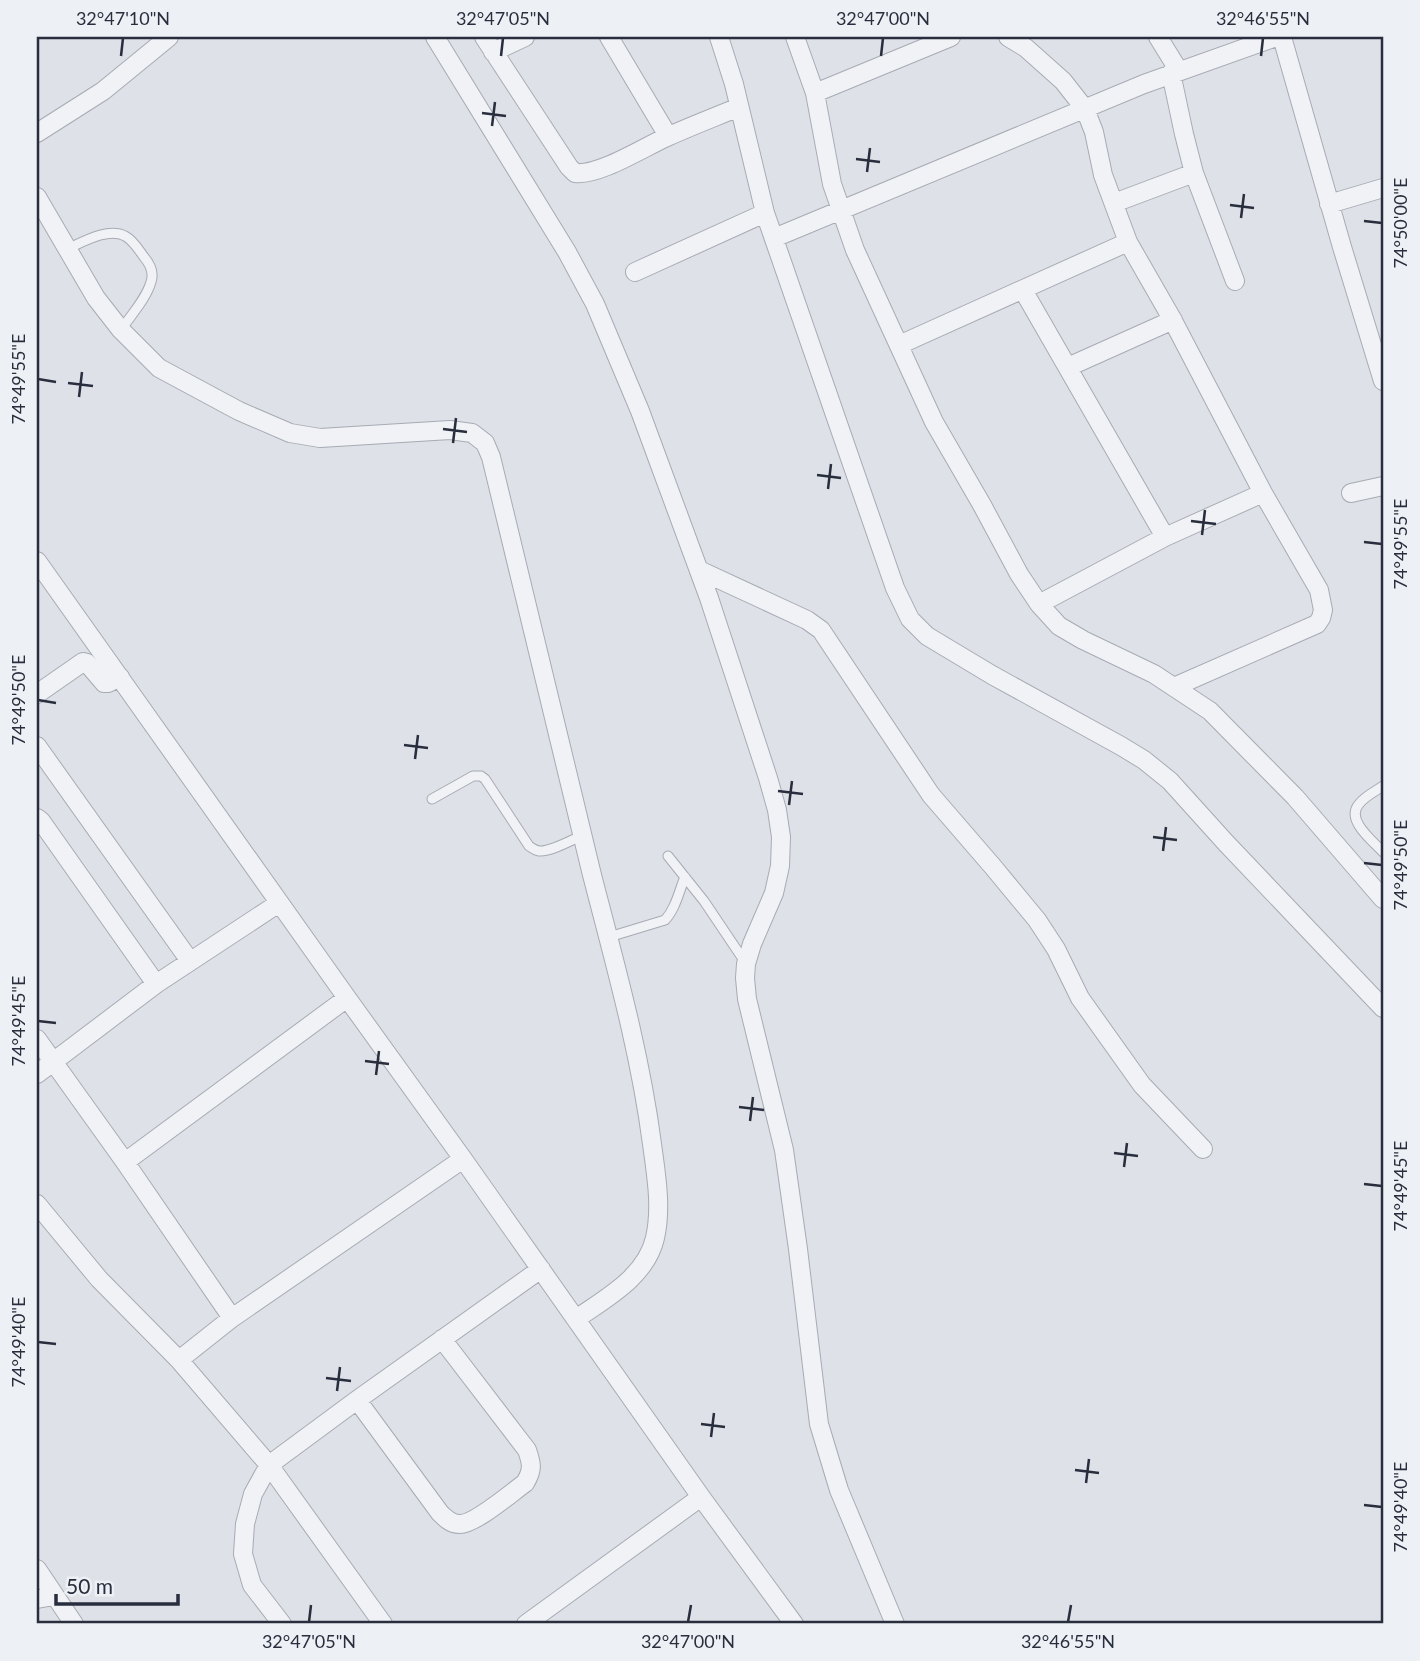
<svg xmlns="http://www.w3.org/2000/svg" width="1420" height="1661" viewBox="0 0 1420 1661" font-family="Lato,sans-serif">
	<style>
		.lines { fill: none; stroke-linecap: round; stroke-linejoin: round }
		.service-casing { stroke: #a7abb4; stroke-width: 11 }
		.minor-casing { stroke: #a7abb4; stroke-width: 20 }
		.service { stroke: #f0f2f5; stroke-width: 9 }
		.minor { stroke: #f0f2f5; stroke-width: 18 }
		.ticks { fill: none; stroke: #282e3d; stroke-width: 2.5 }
		.neatline { fill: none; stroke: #282e3d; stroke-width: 2.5 }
		.ticks-label { font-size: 18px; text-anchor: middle; fill: #282e3d }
	</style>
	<rect width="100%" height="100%" fill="#dee1e7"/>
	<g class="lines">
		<g class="service-casing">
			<path id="service" d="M67,249C83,242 108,227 125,236C133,240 139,250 144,257C150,264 154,273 151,282C146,299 131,315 121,330
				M1383,786C1376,791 1365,796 1359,804C1345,820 1373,841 1383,852
				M432,799L473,776H481L485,779L529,846C532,848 534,850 539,851C550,852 572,840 583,835
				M668,856L704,901L745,962
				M609,937L665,920C676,908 679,891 685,877"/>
		</g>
		<g class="minor-casing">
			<path id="minor" d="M435,37L567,252L595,304L640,411L709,598L768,778L777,810L781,837L780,866L774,893L752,944L746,964L745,978L747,999L784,1150L798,1249L819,1424L839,1490L895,1624
				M484,37L569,167L575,173C599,176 644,147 667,137C691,126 715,117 739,107
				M609,37L668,136
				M719,37L734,84L765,213L895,588L910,619L927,636L992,675L1121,746L1144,760L1170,781L1226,843L1383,1008
				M795,37L815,93L832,184L855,250L934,422L982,505L1019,574L1039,604L1059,626L1083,640L1154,674L1210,711L1295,797L1383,899
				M1008,37L1026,48L1063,81L1085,109L1094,132L1103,175L1128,242L1171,317L1263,493L1319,590L1323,610L1321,618L1317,624L1174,687
				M1158,37L1179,71
				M1282,37L1342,247L1383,381
				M493,52L525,37
				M1171,73L1184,134L1194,173L1235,281
				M815,93L951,37
				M37,133L103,91L169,37
				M37,197L96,298L121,330L159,368L239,411L290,433L320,438L450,430L472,433L485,443L491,457L499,490C531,618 560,747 592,875C615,964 640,1052 652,1144C656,1174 662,1207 655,1238C646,1277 606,1298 576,1319
				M1114,203L1194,173
				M1329,204L1383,188
				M774,238L1144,84L1276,37
				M635,272L765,213
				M1023,290L1165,537
				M899,345L1128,242
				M1068,367L1173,320
				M1351,493L1383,486
				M37,561L347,998L463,1159L701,1497L794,1624
				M699,570L807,620L821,630L931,795L994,868L1037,920L1056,949L1080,998L1142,1085L1203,1149
				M1039,604L1165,537L1263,493
				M37,694L83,662L87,663L104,683H108L120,677
				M37,746L190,961
				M37,818L41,821L156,984
				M37,1039L125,1162L232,1318
				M37,1074L156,984L279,903
				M125,1162L347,998
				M37,1204L99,1279L179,1360L269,1465L383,1624
				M179,1360L232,1318L463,1159
				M357,1400L440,1513C445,1518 451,1524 459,1524C474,1525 511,1493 525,1483C533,1470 532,1464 527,1450L442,1339
				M37,1569L74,1624
				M37,1599L54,1596
				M282,1624L252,1585L243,1554L245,1524L253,1494L269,1465L357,1400L541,1269
				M526,1624L701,1497"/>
		</g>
		<use href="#service" class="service"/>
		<use href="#minor" class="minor"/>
	</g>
	<path class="ticks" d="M121,56L123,38M501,56L503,38M881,56L883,38M1261,56L1263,38M482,113L506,116M492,126L495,102M856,159L880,162M867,172L870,148M1230,205L1254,208M1241,218L1244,194M1364,221L1382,223M38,379L56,382M68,383L93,386M79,397L82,372M443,429L467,432M453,443L456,418M817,475L841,478M828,489L831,464M1191,521L1216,524M1202,535L1205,510M1364,542L1382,544M38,700L56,703M404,745L428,748M415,759L418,735M778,791L803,794M789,805L792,781M1153,837L1177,840M1163,851L1166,827M1364,863L1382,865M38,1021L56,1023M365,1061L389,1064M376,1075L379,1051M739,1107L764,1110M750,1121L753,1097M1114,1153L1138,1156M1124,1167L1127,1143M1364,1184L1382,1186M38,1342L56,1344M326,1378L351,1381M337,1391L340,1367M701,1424L725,1427M711,1437L714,1413M1075,1470L1099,1473M1086,1483L1089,1459M1364,1505L1382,1507M309,1622L311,1605M688,1622L691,1605M1068,1622L1071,1605"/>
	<rect width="1420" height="1661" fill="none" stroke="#edf0f4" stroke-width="77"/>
	<path d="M56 1594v10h122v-10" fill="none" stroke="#282e3d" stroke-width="3.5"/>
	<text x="66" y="1594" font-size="21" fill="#282e3d" stroke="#edf0f4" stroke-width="5" paint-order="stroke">50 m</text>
	<rect x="38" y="38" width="1344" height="1584" class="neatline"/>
	<g class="ticks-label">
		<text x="123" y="25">32°47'10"N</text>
		<text x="503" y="25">32°47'05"N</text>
		<text x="883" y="25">32°47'00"N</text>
		<text x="1263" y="25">32°46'55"N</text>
		<text transform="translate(1401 223) rotate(-90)" y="6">74°50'00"E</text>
		<text transform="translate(19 379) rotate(-90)" y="6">74°49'55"E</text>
		<text transform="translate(1401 544) rotate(-90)" y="6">74°49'55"E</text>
		<text transform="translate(19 700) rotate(-90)" y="6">74°49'50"E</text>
		<text transform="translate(1401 865) rotate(-90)" y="6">74°49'50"E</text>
		<text transform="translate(19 1021) rotate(-90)" y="6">74°49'45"E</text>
		<text transform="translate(1401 1186) rotate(-90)" y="6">74°49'45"E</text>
		<text transform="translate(19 1342) rotate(-90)" y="6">74°49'40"E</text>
		<text transform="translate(1401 1507) rotate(-90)" y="6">74°49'40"E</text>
		<text x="309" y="1648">32°47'05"N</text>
		<text x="688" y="1648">32°47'00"N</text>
		<text x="1068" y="1648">32°46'55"N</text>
	</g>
</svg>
